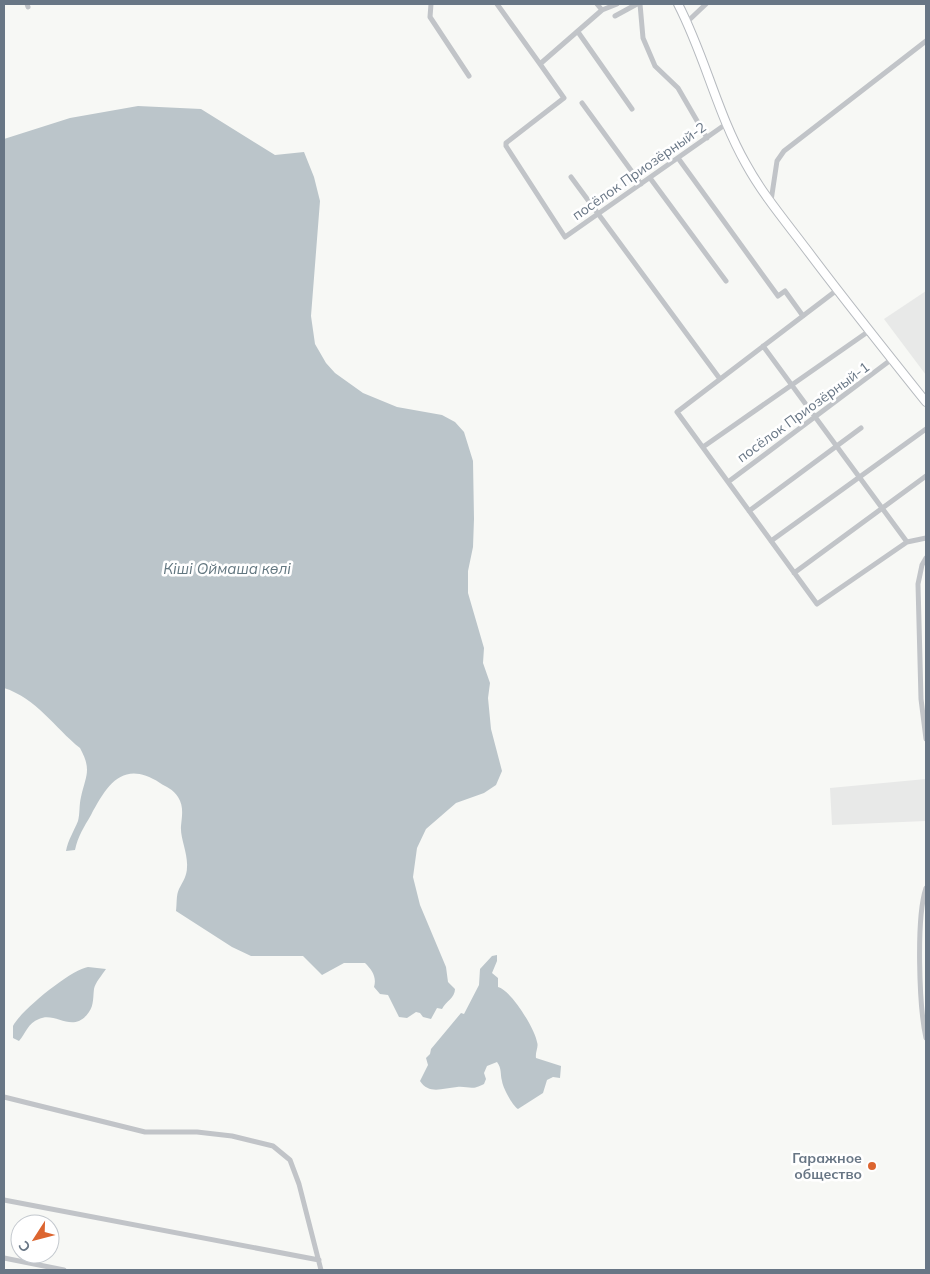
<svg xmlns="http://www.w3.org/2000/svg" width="930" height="1274" viewBox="0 0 930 1274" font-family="Mulish,sans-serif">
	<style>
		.built { fill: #e8e9e8 }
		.water { fill: #bbc5ca }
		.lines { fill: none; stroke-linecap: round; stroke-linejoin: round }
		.secondary-casing { stroke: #b6babf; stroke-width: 10 }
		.street { stroke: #c1c4c8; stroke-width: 5 }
		.secondary { stroke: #fff; stroke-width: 8 }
		.poi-dot { fill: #dc6530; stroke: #fff; stroke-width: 2 }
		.labels { text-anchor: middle; stroke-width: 5; stroke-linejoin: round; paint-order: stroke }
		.street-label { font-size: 14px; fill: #687685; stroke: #fff }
		.poi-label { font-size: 14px; font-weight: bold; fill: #687685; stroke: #fff; text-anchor: end }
		.water-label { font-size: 15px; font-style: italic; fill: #637780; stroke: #fff }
	</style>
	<rect width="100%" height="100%" fill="#f7f8f5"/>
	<path class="built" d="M926,291V375L884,319Z
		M926,779V821L832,825L830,788Z"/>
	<path class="water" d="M138,106L201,109L275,155L304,152L314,177L320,201L311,316L315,344L326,363L335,373L363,393L397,407L442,415L455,422L464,432L473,461L474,519L473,547L468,571V593L484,648L483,663L490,683L488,698L491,729L502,771L496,785L484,793L456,803L426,829L417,848L413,877L420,905L446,967L448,982L455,989C455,998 446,1001 442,1009L437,1008L431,1019L423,1017L420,1013L416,1012L407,1018L399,1017L388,995L380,994L374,987C377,977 372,970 365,963H344L322,975L303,956H251L232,947L176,911C177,904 176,895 179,889C183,881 187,876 187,867C188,853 180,838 181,826C182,816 184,806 178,797C173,789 166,787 160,783C123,759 107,785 91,815C84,827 78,836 75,850L66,851C68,840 74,831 78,821C80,814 79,805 81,797C86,775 92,770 80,748C55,728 36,698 4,688V139L70,118Z
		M497,955V961L492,973L498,978V987C511,990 535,1029 537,1042C539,1047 535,1052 536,1058L561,1066L560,1078L553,1077L547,1080L543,1093L518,1109C512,1105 503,1088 502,1081C500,1073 502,1069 497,1062L487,1066L484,1073L486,1079L484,1084C471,1091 469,1086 457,1087C443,1088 429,1095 420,1081L428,1065L426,1058L430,1054L431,1049L461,1013L464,1014L479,985L480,969L492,956Z
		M88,967L106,969C102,975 95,983 94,989C93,996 94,1005 89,1012C73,1035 56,1011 39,1019C28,1023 26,1033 19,1041L13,1038V1026C21,1010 72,969 88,967Z"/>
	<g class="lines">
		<g class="secondary-casing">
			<path id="secondary" d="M678,4C705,56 717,113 746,164C763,195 786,222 807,250C846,302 886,352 926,402"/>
		</g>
		<path class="street" d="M27,4L28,7
			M431,4L430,17L469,76
			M497,4L540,64L602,10L617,4
			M597,4L602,10
			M640,4L643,38L655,66L678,88L707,138
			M615,16L637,4
			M687,22L706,4
			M578,32L632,109
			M540,64L564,98L506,143V146L565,237L726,124
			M582,103L641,184
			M678,158L778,296L785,291L803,316
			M571,177L720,379
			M650,178L726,281
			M771,201L777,161L784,151L926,41
			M837,290L677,412L817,604L907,542L926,538
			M763,346L907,542
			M703,447L869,331
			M728,482L892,359
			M749,511L861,428
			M771,541L926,429
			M926,558L922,565L918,584L921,699L926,739
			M794,573L926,476
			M926,888C916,918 919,1006 926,1038
			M4,1097L145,1132H197L232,1136L273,1146L290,1160L299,1184L321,1270
			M4,1200L319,1260
			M4,1258L64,1270"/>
		<use href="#secondary" class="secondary"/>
	</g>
	<circle class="poi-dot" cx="872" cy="1166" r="5"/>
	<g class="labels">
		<g class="street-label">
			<text transform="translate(639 171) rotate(-35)" y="5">посёлок Приозёрный-2</text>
			<text transform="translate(803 412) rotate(-36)" y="5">посёлок Приозёрный-1</text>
		</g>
		<g class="poi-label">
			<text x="862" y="1163">Гаражное<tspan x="862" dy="16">общество</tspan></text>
		</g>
		<g class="water-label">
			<text x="227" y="574">Кіші Оймаша көлi</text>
		</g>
	</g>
	<rect width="930" height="1274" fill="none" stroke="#687685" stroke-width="10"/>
	<g transform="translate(35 1239) rotate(234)"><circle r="24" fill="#ffffff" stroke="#c3c8ce"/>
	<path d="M0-4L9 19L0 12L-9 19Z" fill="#dc6530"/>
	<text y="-8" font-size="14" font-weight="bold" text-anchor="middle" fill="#687685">С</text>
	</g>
</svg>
